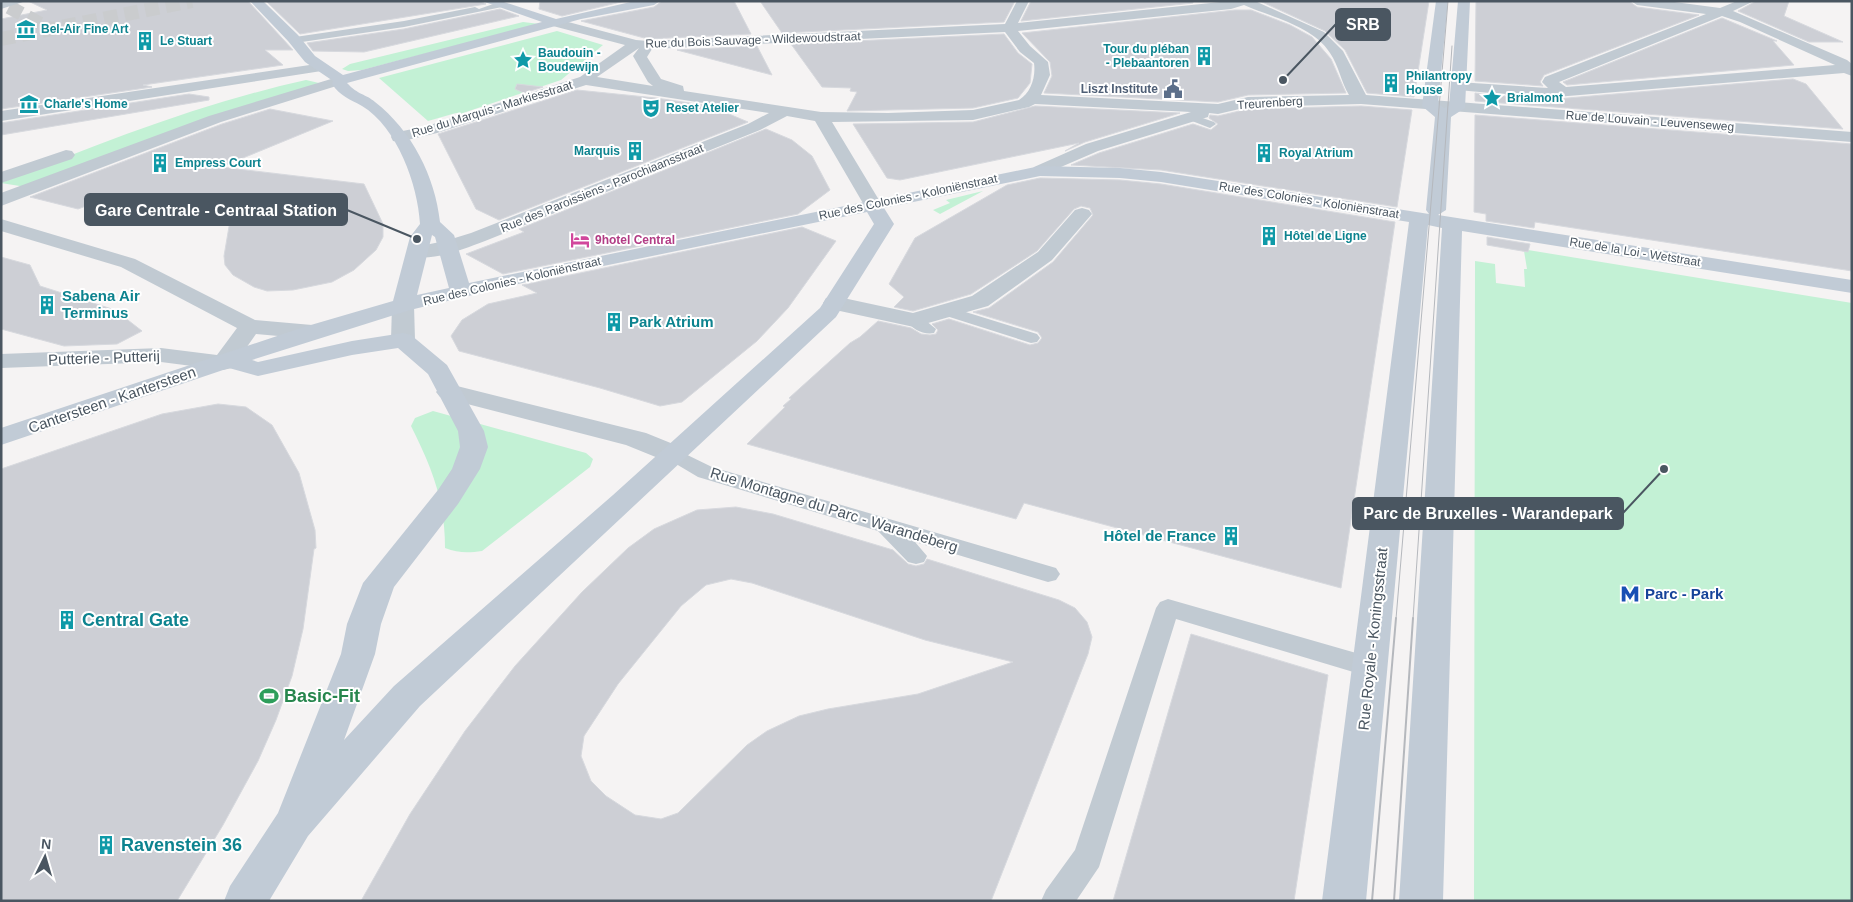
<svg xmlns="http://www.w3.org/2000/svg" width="1853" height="902" viewBox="0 0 1853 902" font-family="Helvetica,sans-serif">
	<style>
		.green { fill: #c3f1d5 }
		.building { fill: #cdcfd5; stroke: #d7d9de; fill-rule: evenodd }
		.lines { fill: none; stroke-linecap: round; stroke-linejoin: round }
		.street-tunnel { stroke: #caccce; stroke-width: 14; stroke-dasharray: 14 7; stroke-linecap: butt }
		.lane { fill: #c1cad2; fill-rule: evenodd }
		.street { fill: #c1cad2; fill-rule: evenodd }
		.secondary { fill: #c1cbd6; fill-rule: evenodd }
		.tram-far1 { stroke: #b5b8bd; stroke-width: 1 }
		.tram { stroke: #b5b8bd; stroke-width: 2 }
		.labels { text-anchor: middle; stroke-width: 4; stroke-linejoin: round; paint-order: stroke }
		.far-culture-label { font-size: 12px; font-weight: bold; fill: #0d838f; stroke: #fff; text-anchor: start }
		.far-street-label { font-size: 12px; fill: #4a5661; stroke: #fff }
		.far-service-label { font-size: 12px; font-weight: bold; fill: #4e5e75; stroke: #fff; text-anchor: end }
		.far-hotel-label { font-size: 12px; font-weight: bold; fill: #b23c85; stroke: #fff; text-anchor: start }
		.culture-label { font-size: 15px; font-weight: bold; fill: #0d838f; stroke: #fff; text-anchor: start }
		.street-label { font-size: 15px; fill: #4a5661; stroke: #fff }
		.transit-label { font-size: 15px; font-weight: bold; fill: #164399; stroke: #fff; text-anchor: start }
		.near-culture-label { font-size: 18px; font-weight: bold; fill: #0d838f; stroke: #fff; text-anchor: start }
		.near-leisure-label { font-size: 18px; font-weight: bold; fill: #27864d; stroke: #fff; text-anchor: start }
		.leader { fill: none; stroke: #4a5661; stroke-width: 2 }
		.callout-dot { fill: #4a5661; stroke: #fff; stroke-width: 2 }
		.callout { fill: #4a5661; stroke: #4a5661; stroke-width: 2 }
		.callout-label { font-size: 16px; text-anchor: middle; font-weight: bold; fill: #fff }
	</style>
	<rect width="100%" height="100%" fill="#f5f3f3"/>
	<path class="green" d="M523,22L540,24L362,70L348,71L342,69L350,64Z
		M557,31L603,45L561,80L460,114L456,113L428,121L379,78Z
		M306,80L319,83L26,187L1,183C100,143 202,103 306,80Z
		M983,191L940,214L933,210L950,203L946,200Z
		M1528,250L1852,303V901H1474L1475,261L1495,264L1496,283L1525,287L1524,269H1527L1524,251Z
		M433,411L586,453L593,459L590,467L482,551C468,553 458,553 445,548C445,500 432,468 411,426L415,418Z"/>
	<path class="building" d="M28,1H248L293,50H265L283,65L143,85L152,87L1,109V19L47,10Z
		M266,1H480L486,4L300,34Z
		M540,1H625L562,16L539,9Z
		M662,1H734L751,34L648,39L581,21L654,7Z
		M760,1H1015L1004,22L782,33Z
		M1031,1H1193V3L1021,21Z
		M1260,1H1429L1414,97L1367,93L1345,50L1325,31Z
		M1476,1H1629L1637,7L1699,15L1544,75L1540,82L1543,86L1475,81Z
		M1756,1H1789L1784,16L1843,42H1809L1738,11Z
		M500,9L519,16L364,52L313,51L307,43L404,29Z
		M1235,10H1251L1290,25L1312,37L1331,59L1346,93L1248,95L1218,102L1044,93L1052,76L1050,62L1022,33Z
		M1722,18L1777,41H1773L1794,65L1567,85L1563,82Z
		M1004,34L1018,53L1032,64L1030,83L1018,98L973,108L847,111L857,92L850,91L851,88L822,87L791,44Z
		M757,46L772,75L677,50Z
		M1793,79L1806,84L1843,129L1475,101V93L1544,100Z
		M517,84L543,87L524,93L515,89Z
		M577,90L656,98L710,106L748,122L499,220L476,209L438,134Z
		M189,94L209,97V100L1,135V123Z
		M1035,106L1180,113L1085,142L1065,151L1079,143L900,180L887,178L853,124L973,122Z
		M1361,106L1412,110L1397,207L1161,170L1071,165L1099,153L1193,124L1211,130L1218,124L1209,118L1210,115L1218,116L1248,109Z
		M270,109L333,121L221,167L364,184L383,224V237L376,250L354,270L332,282L293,290L267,291L254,287L233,275L225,265L224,256L233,203L182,225L94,203L78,209L30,197L222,124Z
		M1475,115L1852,144V271L1535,222L1534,228L1486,221V214L1474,212Z
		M766,129L792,140L812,156L830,190L798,214L503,274L466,254L524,232L519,229Z
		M1040,178L1120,180L1161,184L1395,222L1341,588L1024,503L1016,519L747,444L785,407L783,406L791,399L789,398L850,343L860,337L878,321L911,328L921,334L930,335L936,334L938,330L932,324L949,319L1030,345L1038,343L1042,338L1038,332L973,312L989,308L1053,262L1093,215L1090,208L1081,206L1074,209L1037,251L971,294L913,311L894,307L904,297L889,284L915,238L1007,185Z
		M802,227L836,241L788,308L757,341L682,402L660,406L600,388L459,351L451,336L462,320L488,304L537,293L522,285Z
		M1487,237L1530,244L1528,252L1487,245Z
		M1,257L30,265L40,286L115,310L142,331L117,344L64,346L1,329Z
		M218,404L246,407L272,425L299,473L315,530L316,548L314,549L303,629L292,676L276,720L258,761L223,825L177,901H1V469L162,414Z
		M736,507L773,514L893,550L908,564L916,566L924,564L927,559L1059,600L1075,608L1087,622L1092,637L1088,654L991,901H361L410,814L465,731L515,666L582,592L628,548L654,529L697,510ZM731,579L752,583L925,640L1013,662L918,694L828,709L799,716L767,731L747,745L678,813L661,819L635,815L606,796L591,781L581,756L584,736L618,684L681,606L706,585Z
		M1191,634L1328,675L1294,901H1113Z"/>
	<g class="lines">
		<path class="street-tunnel" d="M9,7L50,29
			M1,39L192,1"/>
		<path class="lane" d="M499,2L502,3V7L404,27L295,43L290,40L295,37L404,21L475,7L479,9Z
			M1191,114L1214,122L1216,124L1210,128L1187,119L1185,117Z
			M943,305L1037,334L1040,338L1037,342L1031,343L937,313L935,310L937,307Z
			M914,315L920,316L936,329L934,333C923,335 912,329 906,320L908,316Z
			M673,448L712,467L1056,568L1060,574L1056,580L1048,582L915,542L927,556L924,562L916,564L908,562L878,531L698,477L666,458L663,454L666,450Z
			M1168,599L1370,657L1379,660L1383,667L1379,674L1370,677L1176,619L1099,867L1076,901H1041L1046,890L1075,850L1156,608L1160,602Z"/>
		<path class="street" d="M1,1H26L1,9Z
			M1017,1H1029L1018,23L1230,1H1255L1324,32L1343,51L1366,95L1852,132V142L1361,104L1248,107L1218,114L1209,113L1208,117L1098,151L1040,176L1034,175L1031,171L1034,167L1086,144L1191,112L1035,104L1029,107L973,120L832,122L882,205L880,209H866L864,205L815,121L787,116L760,130L485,241C463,249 433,262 410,256L407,252L410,248L445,241L471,233L748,124L769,113L586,85L437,133L399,142L393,141L391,137L393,133L427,126L580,77L625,45L553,26L551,23L553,20L557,19L636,40L648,41L1005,24ZM1244,5C1271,17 1313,26 1330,53C1339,66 1341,82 1349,95L1248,97L1218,104L1041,95L1050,75L1048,62L1030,46L1018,31L1231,9ZM1005,32L1020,52L1034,63C1036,77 1031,93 1019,100L973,110L888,113L821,112L684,91L683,86L661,79L647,57L652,49ZM639,48L633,56L648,82L653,86L597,77Z
			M1631,1H1667L1720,8L1737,1H1754L1733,11L1847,60L1852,64V76L1844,73L1544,98L1458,90L1451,86L1458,82L1548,88L1542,82L1545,77L1706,14L1637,5ZM1722,16L1740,22L1835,65L1566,87L1559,82Z
			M323,63L330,67L328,70L1,121V111Z
			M341,76L346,77L348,80L346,83L221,122L1,206V193L209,116Z
			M66,150L72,151L75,155L72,159L1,183V172Z
			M1082,208L1089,210L1092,214L1052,260L988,306L914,327L826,308L823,303L826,298L834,296L913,313L972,296L1038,252L1075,210Z
			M1,219L135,259L255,320L312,325L320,327L324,332L320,337L312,339L256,334L232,368L223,370L161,362L1,368V354L161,348L217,355L237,328L121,267L1,231Z
			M403,298L411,300L414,305L415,340L411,345L403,347L395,345L391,340L392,305L395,300Z
			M449,384L646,433L683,448L687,454L683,460L673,463L663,460L626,445L440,397L436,392L440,387Z"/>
		<path class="secondary" d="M250,1H263L298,35L315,56L343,75L542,22L482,1H501L556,19L635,1H660L654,5L581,19L347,83C358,95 366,94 375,102C412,131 435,176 440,222L454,235L469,283L1040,166L1120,168L1161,172L1429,214L1426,210L1435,117L1422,106L1436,1H1448L1438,104L1444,108L1449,106L1458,1H1470L1465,108L1451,117L1446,210L1438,215L1852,280V293L1462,231L1443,901H1399L1442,228L1428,225L1366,901H1322L1409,222L1161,182L1120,178L1040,176L884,208L894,224L836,317L420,706L308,836L269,901H224L230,886L278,813L341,654L347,624L363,583L438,490L452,469L460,447L458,431L428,374L398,348L352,355L258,376L229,368L1,445V428L304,327L393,301L410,237L420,224C418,185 397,127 362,106C350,99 341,97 332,84L333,81L305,62L288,41ZM867,212L874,224L820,308L613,495L394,686L344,740L375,654L381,624L394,587L458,504L480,469L488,447L484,431L447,365L411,335L403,333L352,341L258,362L252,360L410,310L535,280ZM432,235L435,237L449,288L417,295Z"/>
		<path class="tram-far1" d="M1396,619L1448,1
			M1413,619L1452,46"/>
		<path class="tram" d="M1372,901L1396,618
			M1394,901L1413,618"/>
	</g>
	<defs>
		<g id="museum-bare" transform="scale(1.5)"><path d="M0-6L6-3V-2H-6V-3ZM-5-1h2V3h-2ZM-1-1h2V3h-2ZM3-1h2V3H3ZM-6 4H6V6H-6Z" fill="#0f9aa8" stroke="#fff" stroke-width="2.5" paint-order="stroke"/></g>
		<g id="building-bare" transform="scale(1.5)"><path d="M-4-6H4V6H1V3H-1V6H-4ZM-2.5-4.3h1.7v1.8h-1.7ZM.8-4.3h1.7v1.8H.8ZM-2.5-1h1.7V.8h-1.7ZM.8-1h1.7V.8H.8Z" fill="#0f9aa8" stroke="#fff" stroke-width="2.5" paint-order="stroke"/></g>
		<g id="sight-bare" transform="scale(1.5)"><path d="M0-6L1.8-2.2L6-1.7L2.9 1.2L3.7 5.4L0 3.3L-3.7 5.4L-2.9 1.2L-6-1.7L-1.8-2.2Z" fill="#0f9aa8" stroke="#fff" stroke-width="2.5" paint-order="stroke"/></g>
		<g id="civic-bare" transform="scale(1.5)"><path d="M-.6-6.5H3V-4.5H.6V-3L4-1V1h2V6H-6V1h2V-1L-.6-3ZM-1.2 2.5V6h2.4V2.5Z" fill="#5c6f8a" stroke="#fff" stroke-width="2.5" paint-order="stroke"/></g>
		<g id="theatre-bare" transform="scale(1.5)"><path d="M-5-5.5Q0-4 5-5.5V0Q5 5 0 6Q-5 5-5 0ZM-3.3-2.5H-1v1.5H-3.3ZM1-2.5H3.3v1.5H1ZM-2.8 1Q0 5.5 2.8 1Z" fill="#0f9aa8" stroke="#fff" stroke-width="2.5" paint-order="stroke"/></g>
		<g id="hotel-bare" transform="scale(1.5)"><path d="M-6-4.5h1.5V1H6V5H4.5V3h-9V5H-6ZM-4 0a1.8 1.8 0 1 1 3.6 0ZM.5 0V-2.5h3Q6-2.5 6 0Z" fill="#d1479c" stroke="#fff" stroke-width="2.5" paint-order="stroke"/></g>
		<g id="metro-bare" transform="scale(1.5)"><path d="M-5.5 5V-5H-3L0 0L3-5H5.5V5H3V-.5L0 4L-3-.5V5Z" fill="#1a4fb4" stroke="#fff" stroke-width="2.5" paint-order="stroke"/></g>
		<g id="stadium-bare" transform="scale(1.5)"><path d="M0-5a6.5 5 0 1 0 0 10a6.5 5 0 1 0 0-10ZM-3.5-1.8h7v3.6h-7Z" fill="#2e9e5b" stroke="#fff" stroke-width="2.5" paint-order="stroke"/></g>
	</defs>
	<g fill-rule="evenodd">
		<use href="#museum-bare" x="26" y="29"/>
		<use href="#building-bare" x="145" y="41"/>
		<use href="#building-bare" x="1204" y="56"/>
		<use href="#sight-bare" x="523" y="60"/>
		<use href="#building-bare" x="1391" y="83"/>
		<use href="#civic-bare" x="1173" y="89"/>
		<use href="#sight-bare" x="1492" y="98"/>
		<use href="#museum-bare" x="29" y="104"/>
		<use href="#theatre-bare" x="651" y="108"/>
		<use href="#building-bare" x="635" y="151"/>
		<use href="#building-bare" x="1264" y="153"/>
		<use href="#building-bare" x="160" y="163"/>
		<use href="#building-bare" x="1269" y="236"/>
		<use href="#hotel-bare" x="580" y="240"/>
		<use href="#building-bare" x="47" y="305"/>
		<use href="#building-bare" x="614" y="322"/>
		<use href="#building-bare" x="1231" y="536"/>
		<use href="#metro-bare" x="1630" y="594"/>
		<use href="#building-bare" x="67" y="620"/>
		<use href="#stadium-bare" x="269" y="696"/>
		<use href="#building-bare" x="106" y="845"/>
	</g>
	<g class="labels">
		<g class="far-culture-label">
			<text x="41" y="33">Bel-Air Fine Art</text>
			<text x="160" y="45">Le Stuart</text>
			<text x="1189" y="53" text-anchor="end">Tour du pléban<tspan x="1189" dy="14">- Plebaantoren</tspan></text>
			<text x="538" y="57">Baudouin -<tspan x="538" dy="14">Boudewijn</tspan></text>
			<text x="1406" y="80">Philantropy<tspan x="1406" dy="14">House</tspan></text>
			<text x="1507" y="102">Brialmont</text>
			<text x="44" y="108">Charle's Home</text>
			<text x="666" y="112">Reset Atelier</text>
			<text x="620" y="155" text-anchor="end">Marquis</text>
			<text x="1279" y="157">Royal Atrium</text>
			<text x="175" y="167">Empress Court</text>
			<text x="1284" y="240">Hôtel de Ligne</text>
		</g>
		<g class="far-street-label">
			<text transform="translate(753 40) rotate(-2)" y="4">Rue du Bois Sauvage - Wildewoudstraat</text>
			<text transform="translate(1270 103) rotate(-4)" y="4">Treurenberg</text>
			<text transform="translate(492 109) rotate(-17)" y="4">Rue du Marquis - Markiesstraat</text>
			<text transform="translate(1650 121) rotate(4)" y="4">Rue de Louvain - Leuvenseweg</text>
			<text transform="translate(602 188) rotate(-22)" y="4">Rue des Paroissiens - Parochiaansstraat</text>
			<text transform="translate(908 197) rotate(-12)" y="4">Rue des Colonies - Koloniënstraat</text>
			<text transform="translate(1309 200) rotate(9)" y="4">Rue des Colonies - Koloniënstraat</text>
			<text transform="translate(1635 252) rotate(9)" y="4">Rue de la Loi - Wetstraat</text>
			<text transform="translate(512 281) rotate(-13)" y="4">Rue des Colonies - Koloniënstraat</text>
		</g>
		<g class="far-service-label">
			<text x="1158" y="93">Liszt Institute</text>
		</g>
		<g class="far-hotel-label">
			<text x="595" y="244">9hotel Central</text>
		</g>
		<g class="culture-label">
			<text x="62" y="301">Sabena Air<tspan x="62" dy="17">Terminus</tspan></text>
			<text x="629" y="327">Park Atrium</text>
			<text x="1216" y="541" text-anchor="end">Hôtel de France</text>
		</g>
		<g class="street-label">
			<text transform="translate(104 358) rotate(-2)" y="5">Putterie - Putterij</text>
			<text transform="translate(112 400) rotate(-19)" y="5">Cantersteen - Kantersteen</text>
			<text transform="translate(834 510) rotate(17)" y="5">Rue Montagne du Parc - Warandeberg</text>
			<text transform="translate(1373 639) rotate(-84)" y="5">Rue Royale - Koningsstraat</text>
		</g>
		<g class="transit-label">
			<text x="1645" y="599">Parc - Park</text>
		</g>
		<g class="near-culture-label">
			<text x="82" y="626">Central Gate</text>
			<text x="121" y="851">Ravenstein 36</text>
		</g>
		<g class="near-leisure-label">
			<text x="284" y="702">Basic-Fit</text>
		</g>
	</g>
	<path class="leader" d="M1283 80L1336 24M417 239L347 210M1664 469L1623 513"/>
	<g class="callout-dot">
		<circle cx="1283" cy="80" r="5"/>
		<circle cx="417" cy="239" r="5"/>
		<circle cx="1664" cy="469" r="5"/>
	</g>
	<g class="callout">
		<rect x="1336" y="9" width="54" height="31" rx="5"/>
		<rect x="85" y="194" width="262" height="31" rx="5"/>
		<rect x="1353" y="498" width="270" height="31" rx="5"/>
	</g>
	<g class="callout-label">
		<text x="1363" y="30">SRB</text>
		<text x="216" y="216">Gare Centrale - Centraal Station</text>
		<text x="1488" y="519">Parc de Bruxelles - Warandepark</text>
	</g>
	<rect width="1853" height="902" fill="none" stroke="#4a5661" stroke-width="5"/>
	<g transform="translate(45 857) rotate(5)" stroke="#ffffff" stroke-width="4" paint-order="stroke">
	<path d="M0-4L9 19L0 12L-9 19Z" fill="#4a5661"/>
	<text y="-8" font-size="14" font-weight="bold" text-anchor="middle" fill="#4a5661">N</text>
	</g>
</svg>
